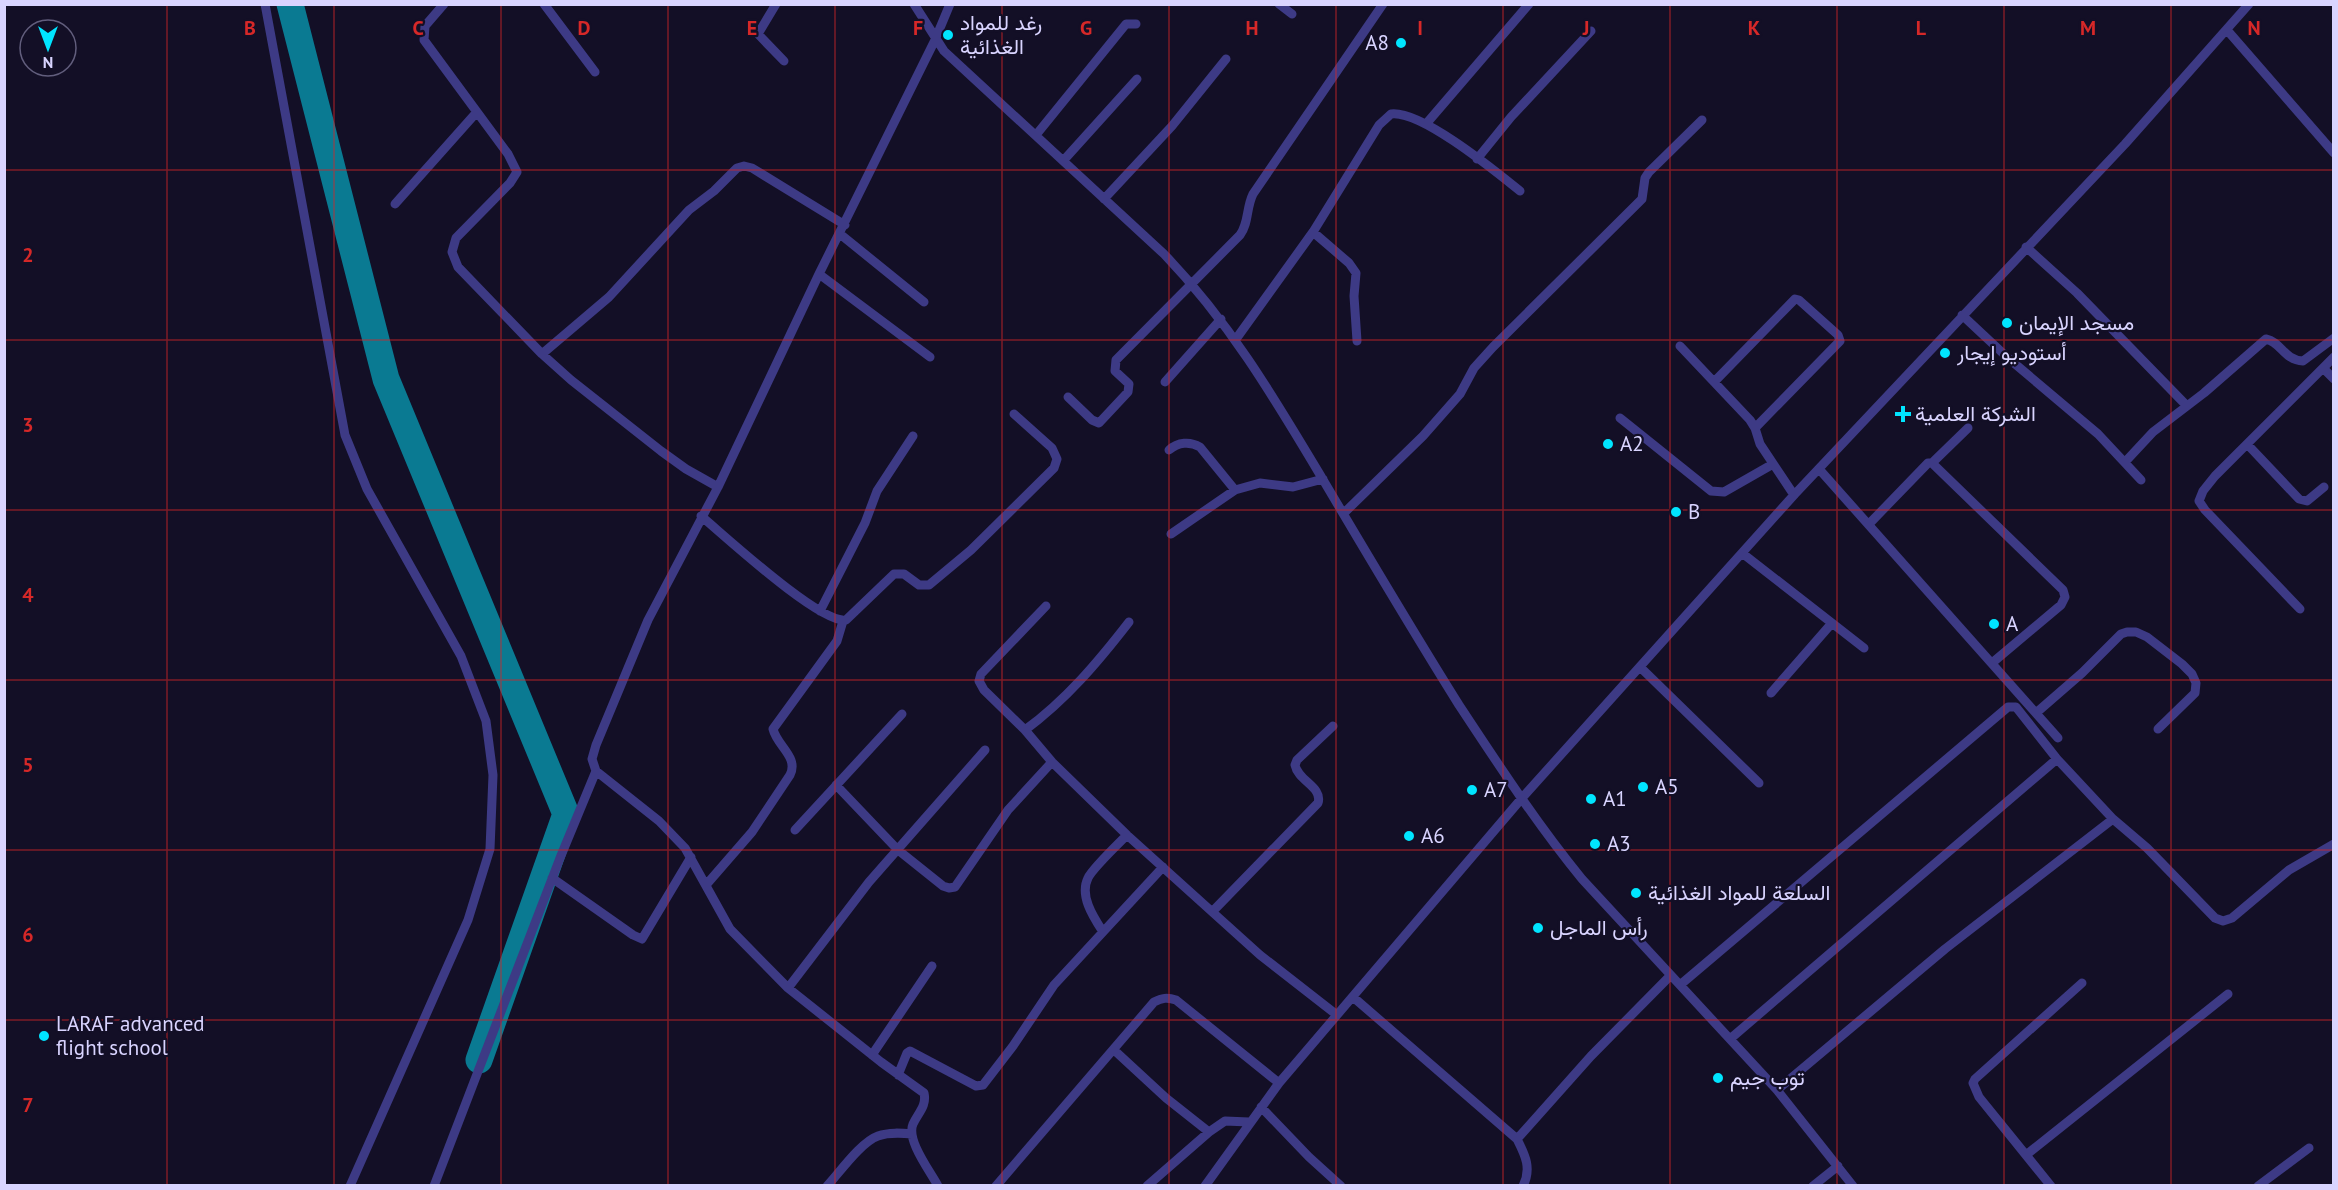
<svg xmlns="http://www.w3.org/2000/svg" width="2338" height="1190" viewBox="0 0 2338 1190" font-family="'PT Sans',Vazirmatn,sans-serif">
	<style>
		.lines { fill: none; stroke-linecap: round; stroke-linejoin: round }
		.taxiway { stroke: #0a7a92; stroke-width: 27 }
		.minor { stroke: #3d3a85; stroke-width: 9 }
		.grid { fill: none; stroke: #d62828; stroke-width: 1.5; stroke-opacity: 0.55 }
		.poi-dot { fill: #00e5ff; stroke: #130f26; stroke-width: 2 }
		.labels { text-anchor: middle; stroke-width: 4.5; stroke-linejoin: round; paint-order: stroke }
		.poi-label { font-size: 21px; fill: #d9d4ff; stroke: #130f26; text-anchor: start }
		.grid-label { font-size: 20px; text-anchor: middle; font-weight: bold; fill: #d62828; stroke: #130f26; stroke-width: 4.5; stroke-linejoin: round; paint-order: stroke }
	</style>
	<rect width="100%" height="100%" fill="#130f26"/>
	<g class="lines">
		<path class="taxiway" d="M290,4L386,379L566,814L479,1060"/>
		<path class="minor" d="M265,4L345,435L367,489L461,656L486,721L493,775L490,849L468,920L350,1186
			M444,4L425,26L424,40L508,154L517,172L510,183L456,238L452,252L458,267L542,354L571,380L661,451L686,469L718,487
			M544,4L595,72
			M776,4L758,34L784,61
			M914,4L944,51L1164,254C1230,323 1273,396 1322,478C1367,554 1412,630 1459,705C1498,764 1537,824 1582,879L1777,1090L1853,1186
			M1279,4L1292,14
			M2227,30L2334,153
			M1426,124L1529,4
			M1036,135L1126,24H1136
			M1477,159L1511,117L1591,31
			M1063,161L1137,79
			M1104,199L1172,126L1226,59
			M395,204L476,113
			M1313,232L1349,263L1356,273L1354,296L1357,341
			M840,234L924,302
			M2026,247L2077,293L2187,406L2204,393L2266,339C2281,342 2284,360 2303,361L2334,338
			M819,274L930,357
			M1962,315L2008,358L2098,434L2141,480
			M1236,339L1313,232L1379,125L1391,114C1421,110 1495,171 1520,191
			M1680,346L1750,420L1755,428L1760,444L1794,495
			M542,354L609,297L689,210L714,191L737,168L744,166L752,168L845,225
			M2323,368L2334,379
			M1165,382L1221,319
			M1714,382L1795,299L1799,300L1838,335L1840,341L1755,428
			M1068,397L1092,420L1099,423L1128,392L1129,384L1115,371L1116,360L1240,235C1249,223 1246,208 1253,194L1383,4
			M1620,418L1711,491L1724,492L1773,464
			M2247,444L2299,499L2307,501L2324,487
			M1169,450C1178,442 1190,441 1200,447L1235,490
			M2126,461L2153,432L2187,406
			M1932,463L1968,428
			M1819,469L2058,738
			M1344,513L1423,436L1460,394L1474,368L1493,347L1642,199L1645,178L1649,172L1702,120
			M701,516C725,536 820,624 846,620L894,574H904L919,585H929L971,550L1054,468L1057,459L1052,448L1014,414
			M1869,524L1928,463H1932L2063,590L2065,597L2061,605L1992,663
			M1171,534L1235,490L1260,483L1293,487L1323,479
			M1742,553L1864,648
			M1046,606L981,674L979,681L984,690L1025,730L1052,762L1127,835L1260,955L1337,1015
			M2300,609L2205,510L2199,501L2203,491L2215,476L2334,357
			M820,611L865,523L877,491L913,436
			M1640,667L1759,783
			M1771,693L1832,623
			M2036,713L2082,673L2121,634L2127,632H2136L2147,637L2182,664L2192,674L2196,683L2195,693L2158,729
			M1025,730C1066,700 1098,662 1129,622
			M836,785L898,850L943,886L949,888L955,887L1008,810L1052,762
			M795,830L902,714
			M552,878L633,935L642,939L691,857
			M706,885L752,832L790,775C799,757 777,746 773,729L837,641L843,621
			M1213,911L1318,803C1323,787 1298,781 1295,765L1297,760L1333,726
			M1103,932C1094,918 1079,896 1088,878C1092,869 1118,844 1127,835
			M1680,985L2008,707H2016L2057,759L2113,819
			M788,988L869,882L985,750
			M1353,997L1517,1139C1525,1155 1532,1168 1523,1186
			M1730,1039L2057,759
			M1114,1050L1166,1098L1209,1132
			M872,1055L932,966
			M898,1075L907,1053L910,1051L976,1086L983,1085L1013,1046L1054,985L1163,867
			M1777,1090L1945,949L2113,819L2147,848L2215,918L2223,921L2232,918L2289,870L2334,844
			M1261,1107L1309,1157L1341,1186
			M1517,1139L1591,1056L1670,976
			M2026,1155L2228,994
			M434,1186L560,858L596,771
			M827,1186C840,1172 861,1142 878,1136C889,1132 901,1133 912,1134
			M938,1186C930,1171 906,1140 913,1124C918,1113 927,1106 924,1093L881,1062L788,988L730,929L685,848L659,821L596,771L592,759L596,745L648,620L718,487L819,274L935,40L950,4
			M996,1186L1154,1002C1162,998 1167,997 1176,1000L1279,1083
			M1147,1186L1209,1132L1225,1121L1249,1122
			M1205,1186L1279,1083L1522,798L1794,495L2125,144L2249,4
			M1813,1186L1838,1166
			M2051,1186L1979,1097L1973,1083L1975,1079L2082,983
			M2258,1186L2309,1148"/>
	</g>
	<path class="grid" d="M167,4V1186M334,4V1186M501,4V1186M668,4V1186M835,4V1186M1002,4V1186M1169,4V1186M1336,4V1186M1503,4V1186M1670,4V1186M1837,4V1186M2004,4V1186M2171,4V1186M4,170H2334M4,340H2334M4,510H2334M4,680H2334M4,850H2334M4,1020H2334"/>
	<g class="poi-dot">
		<circle cx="948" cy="35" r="6"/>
		<circle cx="1401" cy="43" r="6"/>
		<circle cx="2007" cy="323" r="6"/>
		<circle cx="1945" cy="353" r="6"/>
		<path d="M1900 405h6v6h6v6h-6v6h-6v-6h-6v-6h6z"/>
		<circle cx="1608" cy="444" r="6"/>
		<circle cx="1676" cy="512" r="6"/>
		<circle cx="1994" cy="624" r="6"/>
		<circle cx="1643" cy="787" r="6"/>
		<circle cx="1472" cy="790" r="6"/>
		<circle cx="1591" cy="799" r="6"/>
		<circle cx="1409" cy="836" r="6"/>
		<circle cx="1595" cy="844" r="6"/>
		<circle cx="1636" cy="893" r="6"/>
		<circle cx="1538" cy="928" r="6"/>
		<circle cx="44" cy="1036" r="6"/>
		<circle cx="1718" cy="1078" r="6"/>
	</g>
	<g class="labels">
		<g class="poi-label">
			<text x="960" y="30">رغد للمواد<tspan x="960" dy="24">الغذائية</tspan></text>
			<text x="1389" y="50" text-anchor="end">A8</text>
			<text x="2019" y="330">مسجد الإيمان</text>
			<text x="1957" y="360">أستوديو إيجار</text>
			<text x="1915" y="421">الشركة العلمية</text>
			<text x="1620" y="451">A2</text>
			<text x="1688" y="519">B</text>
			<text x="2006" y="631">A</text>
			<text x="1655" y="794">A5</text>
			<text x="1484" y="797">A7</text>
			<text x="1603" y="806">A1</text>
			<text x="1421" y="843">A6</text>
			<text x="1607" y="851">A3</text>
			<text x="1648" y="900">السلعة للمواد الغذائية</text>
			<text x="1550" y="935">رأس الماجل</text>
			<text x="56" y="1031">LARAF advanced<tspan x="56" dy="24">flight school</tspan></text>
			<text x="1730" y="1085">توب جيم</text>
		</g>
	</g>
	<g class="grid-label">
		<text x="250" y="35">B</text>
		<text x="418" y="35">C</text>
		<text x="584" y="35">D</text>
		<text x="752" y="35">E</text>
		<text x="918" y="35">F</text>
		<text x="1086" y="35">G</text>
		<text x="1252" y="35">H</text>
		<text x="1420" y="35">I</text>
		<text x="1586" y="35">J</text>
		<text x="1754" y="35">K</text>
		<text x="1921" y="35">L</text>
		<text x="2088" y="35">M</text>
		<text x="2254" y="35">N</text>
		<text x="28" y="262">2</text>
		<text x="28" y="432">3</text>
		<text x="28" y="602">4</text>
		<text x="28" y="772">5</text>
		<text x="28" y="942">6</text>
		<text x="28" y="1112">7</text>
	</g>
	<rect width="2338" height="1190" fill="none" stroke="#d9d4ff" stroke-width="12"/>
	<g transform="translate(48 48) rotate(180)"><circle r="28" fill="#130f26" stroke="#625e7d" stroke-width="1.5"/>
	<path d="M0-4.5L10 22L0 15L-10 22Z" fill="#00e5ff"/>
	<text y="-9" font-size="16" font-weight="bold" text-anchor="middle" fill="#d9d4ff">N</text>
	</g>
</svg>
